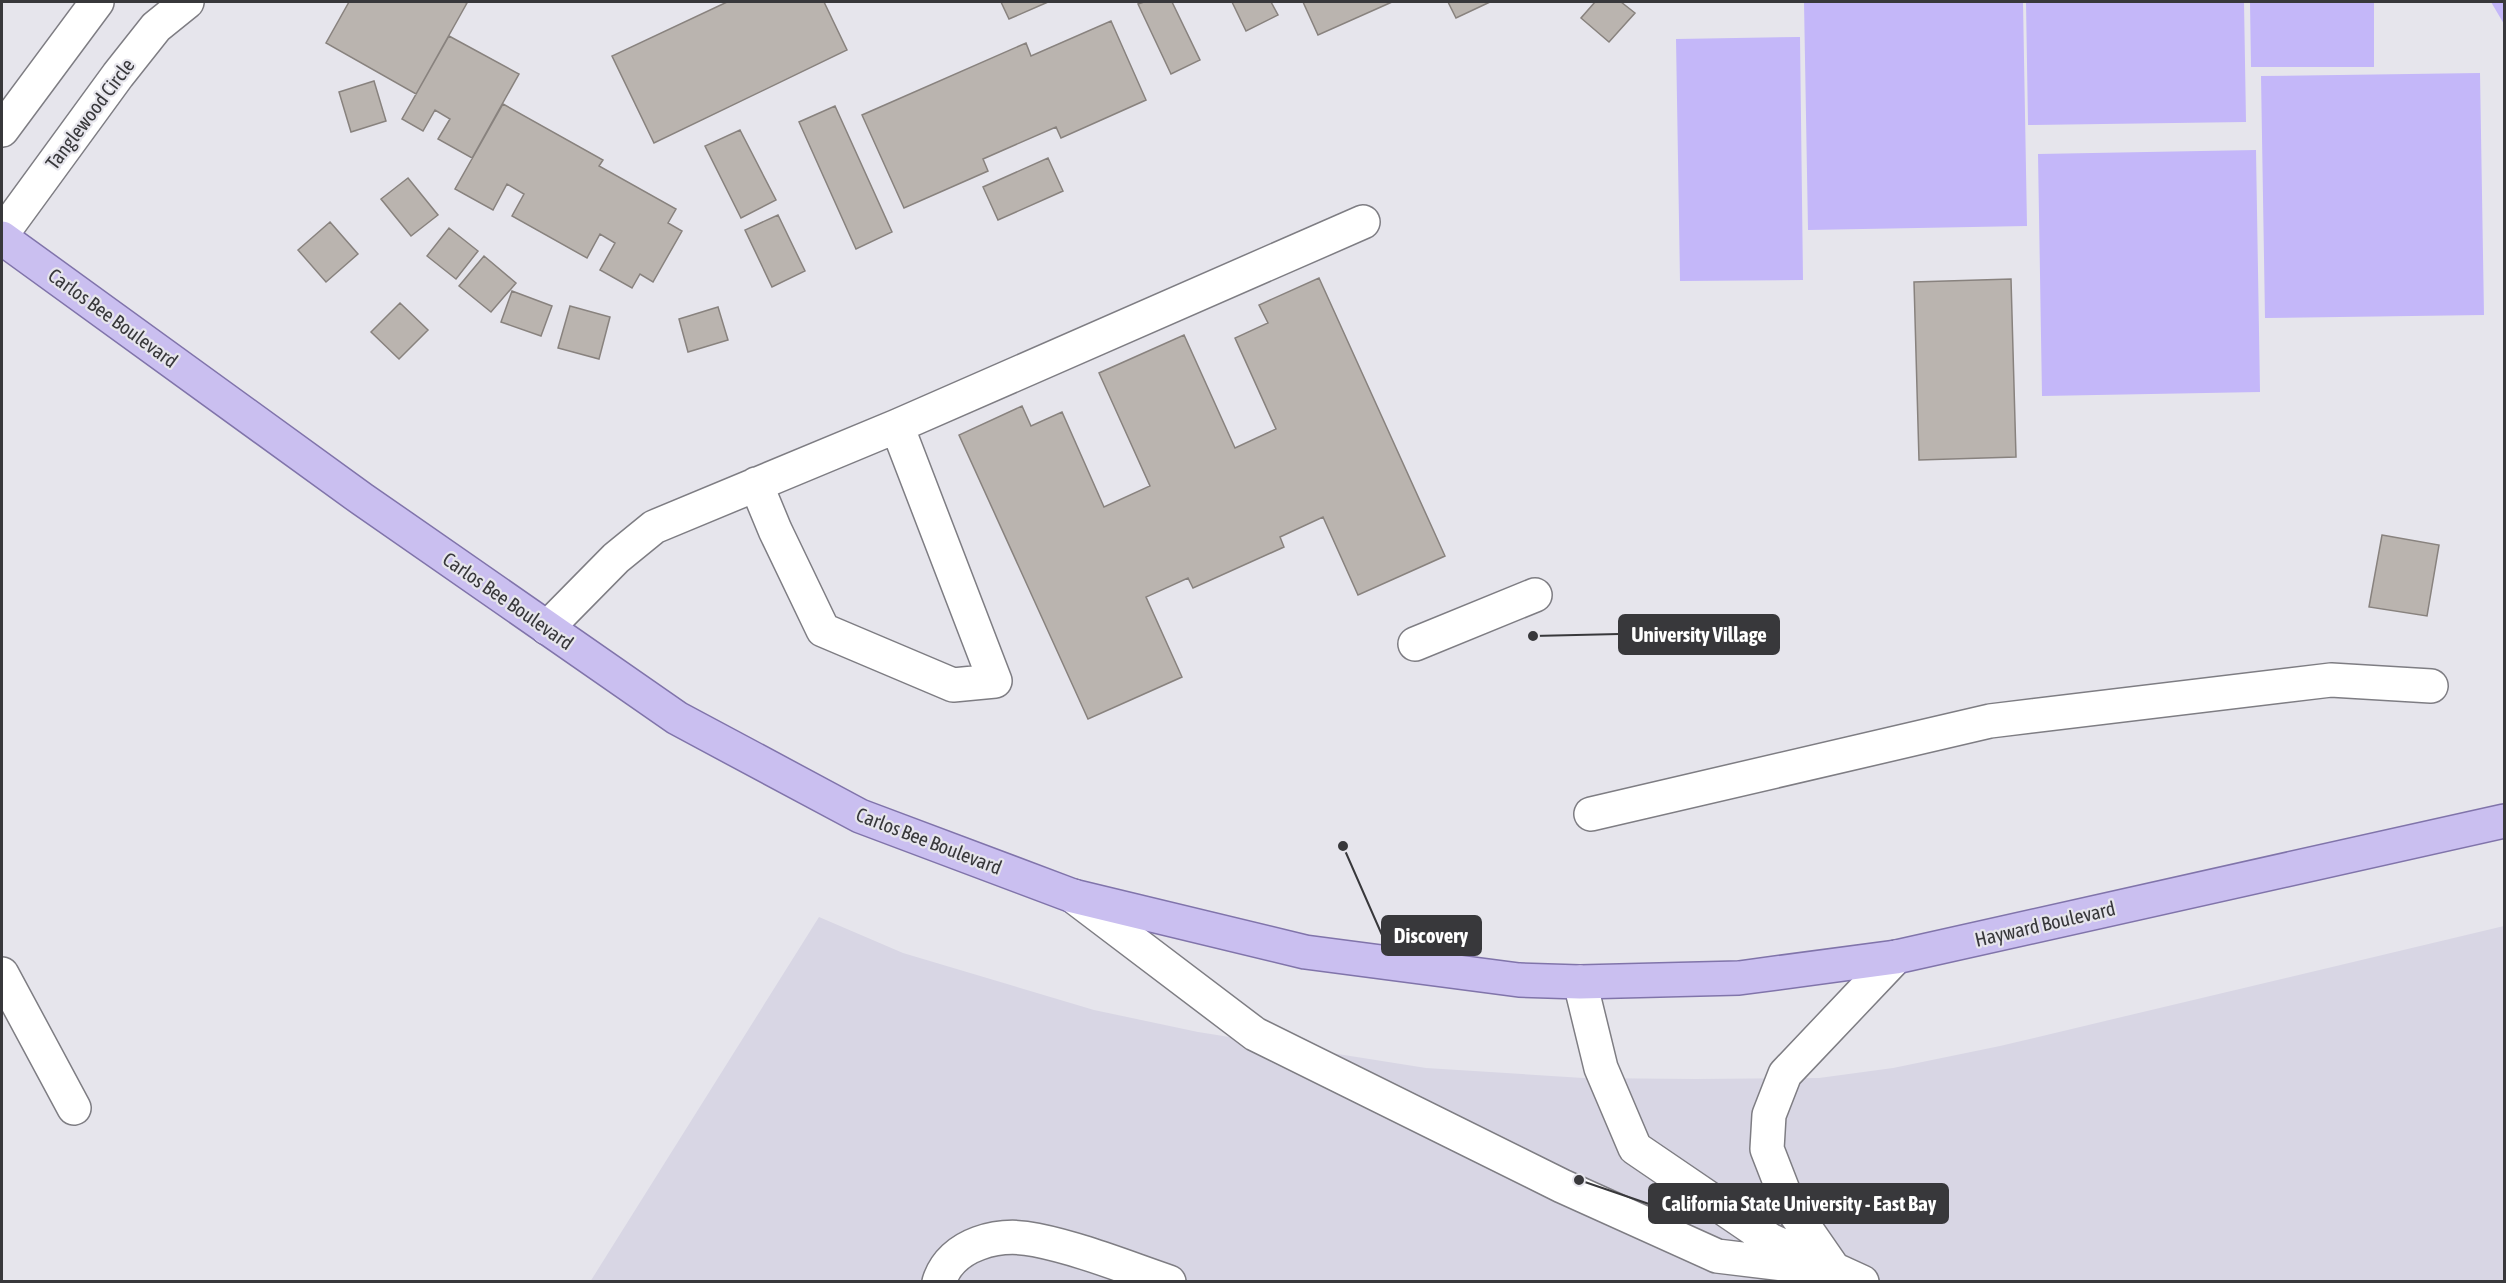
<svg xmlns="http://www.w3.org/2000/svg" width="2506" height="1283" viewBox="0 0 2506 1283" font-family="'Asap Condensed',sans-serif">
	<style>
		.built { fill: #d8d6e4 }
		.green { fill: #c4b7f9 }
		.building { fill: #bab4af; stroke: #88827e; stroke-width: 1.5 }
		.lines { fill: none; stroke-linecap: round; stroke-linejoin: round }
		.minor-casing { stroke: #7e7d83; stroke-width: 36 }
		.major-casing { stroke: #8074aa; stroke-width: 36 }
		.minor { stroke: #fff; stroke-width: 33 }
		.major { stroke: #cabff0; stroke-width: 33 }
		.labels { text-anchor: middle; stroke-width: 4.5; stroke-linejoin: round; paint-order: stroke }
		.street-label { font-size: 20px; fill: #38383b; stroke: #e6e5ec }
		.leader { fill: none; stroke: #38383b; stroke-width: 2 }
		.callout-dot { fill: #38383b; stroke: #e6e5ec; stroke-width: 2 }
		.callout { fill: #38383b; stroke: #38383b; stroke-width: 2 }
		.callout-label { font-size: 21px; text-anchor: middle; font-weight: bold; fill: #fff }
	</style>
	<rect width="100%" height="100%" fill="#e6e5ec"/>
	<path class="built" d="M819,917L903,953L1094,1010L1198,1032L1426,1068L1583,1078L1696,1079L1819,1078L1893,1068L2000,1046L2504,926V1281L590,1282Z"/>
	<path class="green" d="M1804,2H2023L2027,226L1808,230Z
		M2026,2H2244L2246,122L2028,125Z
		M2250,2H2374V67H2251Z
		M2491,2H2504V24Z
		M1800,37L1803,280L1680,281L1676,39Z
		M2480,73L2484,315L2265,318L2261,76Z
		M2256,150L2260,392L2042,396L2038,154Z"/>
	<path class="building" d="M349,2H464L467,3L416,94L326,43Z
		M727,2H824L847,50L654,143L612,56Z
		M1001,2H1048L1009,19Z
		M1144,2H1172L1200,60L1171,74L1138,4Z
		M1232,2H1271L1278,15L1246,31Z
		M1303,2H1392L1318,35Z
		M1448,2H1490L1456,18Z
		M1595,2H1621L1635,13L1609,42L1581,18Z
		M1111,21L1146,100L1061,138L1056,127L983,159L988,171L904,208L862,115L1026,43L1031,56Z
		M449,36L519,74L472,158L438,139L450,119L435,110L423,131L402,119Z
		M374,81L386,121L351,132L339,92Z
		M503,104L603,160L599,166L676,209L668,223L682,231L653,282L640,274L632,288L600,270L615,243L600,234L587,258L512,216L524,194L507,184L493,210L455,189Z
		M835,106L892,232L856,249L799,122Z
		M740,130L776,200L741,218L705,146Z
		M1048,158L1063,191L998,220L983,187Z
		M408,178L438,215L411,236L381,199Z
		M778,215L805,271L772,287L745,230Z
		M330,222L358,254L326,282L298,250Z
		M449,228L478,251L456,279L427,256Z
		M484,256L516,283L491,312L459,286Z
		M1319,278L1445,556L1358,595L1323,517L1280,537L1284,547L1193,588L1188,578L1146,597L1182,677L1088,719L959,435L1022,406L1031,426L1062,412L1104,507L1150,486L1099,373L1184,335L1235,448L1276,429L1235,338L1268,323L1259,305Z
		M2011,279L2016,457L1919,460L1914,282Z
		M512,291L552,306L541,336L501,322Z
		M400,303L428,330L399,359L371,332Z
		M570,306L610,317L599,359L558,348Z
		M718,307L728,340L688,352L679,319Z
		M2382,535L2439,545L2427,616L2369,607Z"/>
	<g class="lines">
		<g class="minor-casing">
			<path id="minor" d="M2,130L97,2
				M2,234L118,75L156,27L187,2
				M756,484L775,530L823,630L953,685L995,681L897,426
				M547,628L616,558L654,527L897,426L1363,222
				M1415,644L1535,595
				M1591,814L1990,721L2331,680L2431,686
				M1073,896L1255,1034L1562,1186L1717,1256L1834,1270
				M2,974L74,1108
				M1580,982L1601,1068L1635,1148L1770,1240L1862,1282
				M1833,1268L1788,1203L1767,1149L1769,1115L1785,1074L1896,957
				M939,1282C951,1243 1000,1232 1036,1240C1081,1249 1125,1267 1169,1282"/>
		</g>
		<g class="major-casing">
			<path id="major" d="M2,238L362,499L677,718L860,816L1073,896L1305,952L1519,980L1580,982L1739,978L1896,957L2504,821"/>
		</g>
		<use href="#minor" class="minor"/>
		<use href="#major" class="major"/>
	</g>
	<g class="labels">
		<g class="street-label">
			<text transform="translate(90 114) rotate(-53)" y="7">Tanglewood Circle</text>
			<text transform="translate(113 318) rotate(36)" y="7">Carlos Bee Boulevard</text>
			<text transform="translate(508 601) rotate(35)" y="7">Carlos Bee Boulevard</text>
			<text transform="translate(929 841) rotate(21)" y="7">Carlos Bee Boulevard</text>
			<text transform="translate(2045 924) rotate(-13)" y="7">Hayward Boulevard</text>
		</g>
	</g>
	<path class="leader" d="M1533 636L1619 634M1343 846L1382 935M1579 1180L1649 1204"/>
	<g class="callout-dot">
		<circle cx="1533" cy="636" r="6"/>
		<circle cx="1343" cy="846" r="6"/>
		<circle cx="1579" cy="1180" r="6"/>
	</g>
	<g class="callout">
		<rect x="1619" y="615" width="160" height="39" rx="6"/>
		<rect x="1382" y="916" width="99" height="39" rx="6"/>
		<rect x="1649" y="1184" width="299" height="39" rx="6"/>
	</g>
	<g class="callout-label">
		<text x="1699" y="642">University Village</text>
		<text x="1431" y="943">Discovery</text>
		<text x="1799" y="1211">California State University - East Bay</text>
	</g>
	<rect width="2506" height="1283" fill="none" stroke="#38383b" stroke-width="6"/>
</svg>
